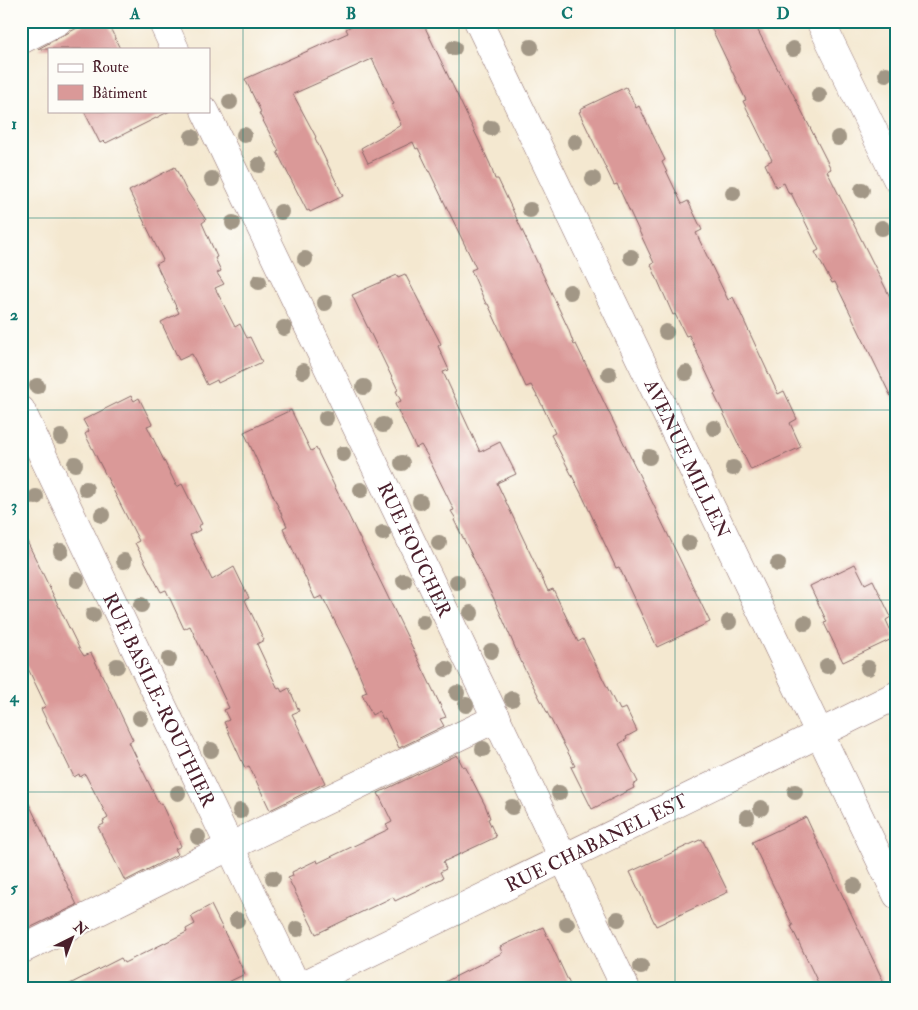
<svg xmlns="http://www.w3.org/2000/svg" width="918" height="1010" viewBox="0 0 918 1010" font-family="'IM FELL Double Pica',serif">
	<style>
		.building { fill: #da9998 }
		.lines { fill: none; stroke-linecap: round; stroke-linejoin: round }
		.minor-casing { stroke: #866565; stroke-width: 29 }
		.minor { stroke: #fff; stroke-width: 28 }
		.tree { fill: #a29786 }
		.grid { fill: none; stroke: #0f766e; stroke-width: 1; stroke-opacity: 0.55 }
		.labels { text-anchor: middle; stroke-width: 4.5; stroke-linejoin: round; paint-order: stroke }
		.street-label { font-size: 19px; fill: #4a1f2b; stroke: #fdfcf7 }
		.neatline { fill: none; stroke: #0f766e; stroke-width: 2 }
		.grid-label { font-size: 16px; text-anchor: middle; font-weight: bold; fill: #0f766e }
	</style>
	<rect width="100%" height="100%" fill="#fdfcf7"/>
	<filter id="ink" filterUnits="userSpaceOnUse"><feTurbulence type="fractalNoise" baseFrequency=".02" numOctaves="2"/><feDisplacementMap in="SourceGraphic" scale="10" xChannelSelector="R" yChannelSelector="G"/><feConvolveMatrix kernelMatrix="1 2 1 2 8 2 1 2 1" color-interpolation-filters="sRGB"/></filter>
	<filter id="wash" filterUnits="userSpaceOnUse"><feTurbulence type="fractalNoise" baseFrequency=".0096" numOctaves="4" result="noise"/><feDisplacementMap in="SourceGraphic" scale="20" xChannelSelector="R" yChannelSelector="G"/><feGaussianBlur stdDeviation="1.12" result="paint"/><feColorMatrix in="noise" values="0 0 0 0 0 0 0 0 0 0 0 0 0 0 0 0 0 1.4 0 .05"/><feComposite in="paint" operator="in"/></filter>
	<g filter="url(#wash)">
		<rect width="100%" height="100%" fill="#f4e8d0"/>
		<g id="blocks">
			<path class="building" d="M90,21H107L120,49H38Z
				M360,21H422L490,164L495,179H498L568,328L574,345L576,344L710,622L657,647L619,567L616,568L583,497L551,435L555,433L542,405L531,385L526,387L488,304H486L471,270L476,268L418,148L416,149L413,142L368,163L361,148L401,125L392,105L394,104L372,59L293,94L316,137L315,138L343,196L310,212L309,210L307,211L277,152L279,151L259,113L261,112L245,79L348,33L346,29Z
				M708,21H753L785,83L787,82L831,169L827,171L897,311V409L835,282L832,283L815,252L819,250L791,193L789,194L784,183L776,187L765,164L772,160L743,101L746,100Z
				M626,87L636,108L639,106L665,160L662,162L682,204L688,201L702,230L696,233L728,300L733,297L778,394L784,391L797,419L790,423L801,447L751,470L714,394L716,393L689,335L686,336L675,314L673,315L651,265L654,263L617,184L614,185L579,112L581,111L580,109Z
				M84,111H170L106,143L104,141L100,143Z
				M175,167L186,190L206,220L202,223L217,257L215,258L221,271L217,273L224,284L215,288L235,327L240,324L247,338L250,337L262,362L218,383L217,380L207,385L192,354L179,360L161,322L179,313L156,264L163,260L129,191Z
				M405,274L441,344L438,346L449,370L443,372L480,452L500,442L516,474L497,483L548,591L553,589L578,642L583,639L616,705L617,704L620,710L626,708L637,731L626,737L627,739L619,744L638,782L633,785L634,788L592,809L571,767L575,766L524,668L494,599L454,520L456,519L451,511L454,510L427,455L421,445L416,448L409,434L395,404L401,401L396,391L398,390L352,295L397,275L398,277Z
				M131,396L134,401L139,398L152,424L147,426L177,487L182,484L202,524L198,526L200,530L190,535L212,580L234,567L249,598L245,600L264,640L257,644L278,689L280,688L282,692L289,688L299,711L292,714L325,783L270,810L249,766L245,768L224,722L229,720L224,710L229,708L190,626L184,629L166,590L161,592L135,543L139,541L85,434L89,431L83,420Z
				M291,410L311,451L316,448L446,717L440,719L444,726L399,748L385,718L383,719L379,711L372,715L362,694L367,692L349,649L322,596L315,599L283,528L287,526L244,432Z
				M21,529L80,650L84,656L91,653L106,683L133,740L129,742L159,804L161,803L181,846L175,849L178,854L125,881L98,827L104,824L103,821L108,818L85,774L80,777L79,774L74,777L41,709L46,706L21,654Z
				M855,564L865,584L873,580L891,617L886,620L894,638L843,662L824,623L827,622L810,586Z
				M457,755L463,767L465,766L485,805L490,818L488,819L496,837L443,862L446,869L440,872L443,878L395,901L393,897L316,934L288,878L293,876L292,872L317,860L318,863L389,829L386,825L392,822L378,793Z
				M21,787L77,905L21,932Z
				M806,817L839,888L887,989H821L791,926H793L752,842Z
				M702,839L728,892L656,926L630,872Z
				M211,905L245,974L214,989H60L121,958L124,963L187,932L186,929L195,924L191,916Z
				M543,927L572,989H431L502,953L500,947Z"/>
		</g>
	</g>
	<g filter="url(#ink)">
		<use href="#blocks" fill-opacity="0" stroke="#866565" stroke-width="1"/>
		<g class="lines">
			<g class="minor-casing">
				<g id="minor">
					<path d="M162,21L175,49"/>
					<path id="s1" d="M478,21L897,895"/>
					<path d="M820,21L897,179"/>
					<path d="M21,40L58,21"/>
					<path id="s2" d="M205,111L626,989"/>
					<path id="s3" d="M21,410L298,989"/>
					<path d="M21,950L202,860L497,718"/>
					<path id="s4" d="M295,989L790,748L897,695"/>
				</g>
			</g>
			<use href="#minor" class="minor"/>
		</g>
		<g class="tree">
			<circle cx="531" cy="47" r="8"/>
			<circle cx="454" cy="48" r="8"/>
			<circle cx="793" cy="49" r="8"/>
			<circle cx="886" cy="74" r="8"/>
			<circle cx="819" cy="95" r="8"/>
			<circle cx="230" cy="102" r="8"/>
			<circle cx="491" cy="128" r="8"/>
			<circle cx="244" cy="135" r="8"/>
			<circle cx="192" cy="137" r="8"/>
			<circle cx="838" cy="138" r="8"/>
			<circle cx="575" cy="142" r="8"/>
			<circle cx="259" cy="165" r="8"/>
			<circle cx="212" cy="179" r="8"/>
			<circle cx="593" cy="179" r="8"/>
			<circle cx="862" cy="190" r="8"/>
			<circle cx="733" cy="193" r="8"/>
			<circle cx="530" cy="210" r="8"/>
			<circle cx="281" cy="212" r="8"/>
			<circle cx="233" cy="223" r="8"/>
			<circle cx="882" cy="228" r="8"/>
			<circle cx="631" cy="257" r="8"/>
			<circle cx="305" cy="259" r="8"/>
			<circle cx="259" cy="282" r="8"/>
			<circle cx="570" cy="292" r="8"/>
			<circle cx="325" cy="303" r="8"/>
			<circle cx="284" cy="328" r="8"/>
			<circle cx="666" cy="332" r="8"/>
			<circle cx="303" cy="371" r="8"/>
			<circle cx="686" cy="373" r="8"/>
			<circle cx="609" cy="374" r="8"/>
			<circle cx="37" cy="386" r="8"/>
			<circle cx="364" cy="387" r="8"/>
			<circle cx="326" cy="418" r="8"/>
			<circle cx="383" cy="425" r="8"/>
			<circle cx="714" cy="428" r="8"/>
			<circle cx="61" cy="437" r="8"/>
			<circle cx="343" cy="454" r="8"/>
			<circle cx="649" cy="457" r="8"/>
			<circle cx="402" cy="463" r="8"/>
			<circle cx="75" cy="464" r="8"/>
			<circle cx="733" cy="468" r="8"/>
			<circle cx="86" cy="489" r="8"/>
			<circle cx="361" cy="490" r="8"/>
			<circle cx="36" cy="497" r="8"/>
			<circle cx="420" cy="502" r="8"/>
			<circle cx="102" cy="515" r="8"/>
			<circle cx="383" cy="533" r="8"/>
			<circle cx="439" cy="543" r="8"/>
			<circle cx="689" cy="543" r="8"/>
			<circle cx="61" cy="551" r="8"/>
			<circle cx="124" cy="561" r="8"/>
			<circle cx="778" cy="564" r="8"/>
			<circle cx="77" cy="580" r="8"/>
			<circle cx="404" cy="581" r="8"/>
			<circle cx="457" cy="582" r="8"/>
			<circle cx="141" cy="605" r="8"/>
			<circle cx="471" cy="613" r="8"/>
			<circle cx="93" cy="615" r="8"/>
			<circle cx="423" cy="622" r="8"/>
			<circle cx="729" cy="622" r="8"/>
			<circle cx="805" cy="623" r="8"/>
			<circle cx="491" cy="651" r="8"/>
			<circle cx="169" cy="659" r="8"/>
			<circle cx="117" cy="666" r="8"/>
			<circle cx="827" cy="666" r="8"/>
			<circle cx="868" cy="668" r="8"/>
			<circle cx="446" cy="669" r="8"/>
			<circle cx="457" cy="693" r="8"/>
			<circle cx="512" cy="699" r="8"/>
			<circle cx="466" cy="705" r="8"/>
			<circle cx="140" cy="718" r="8"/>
			<circle cx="483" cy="749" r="8"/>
			<circle cx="211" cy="750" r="8"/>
			<circle cx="795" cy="792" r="8"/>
			<circle cx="178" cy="793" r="8"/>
			<circle cx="559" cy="793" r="8"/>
			<circle cx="512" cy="807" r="8"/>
			<circle cx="761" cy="808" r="8"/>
			<circle cx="240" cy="811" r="8"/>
			<circle cx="747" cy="817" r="8"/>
			<circle cx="198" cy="837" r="8"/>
			<circle cx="273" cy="878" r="8"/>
			<circle cx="854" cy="886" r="8"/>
			<circle cx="618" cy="919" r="8"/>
			<circle cx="237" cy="920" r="8"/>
			<circle cx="567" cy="924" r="8"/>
			<circle cx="297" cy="929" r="8"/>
			<circle cx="641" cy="967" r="8"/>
		</g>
	</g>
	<path class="grid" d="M243,21V989M459,21V989M675,21V989M21,218H897M21,410H897M21,600H897M21,792H897"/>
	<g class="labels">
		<g class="street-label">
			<text dy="7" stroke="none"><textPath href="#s1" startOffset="485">AVENUE MILLEN</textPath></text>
			<text dy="7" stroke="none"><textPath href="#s2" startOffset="486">RUE FOUCHER</textPath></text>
			<text dy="7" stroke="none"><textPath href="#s3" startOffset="321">RUE BASILE-ROUTHIER</textPath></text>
			<text dy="7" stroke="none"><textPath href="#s4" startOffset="335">RUE CHABANEL EST</textPath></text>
		</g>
	</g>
	<rect width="918" height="1010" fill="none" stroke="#fdfcf7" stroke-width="55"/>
	<rect x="48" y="48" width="162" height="65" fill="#fdfcf7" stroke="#b5a4a5"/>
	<rect x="58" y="64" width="25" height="8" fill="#ffffff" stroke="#b5a4a5"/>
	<text x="92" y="72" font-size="15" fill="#4a1f2b">Route</text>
	<rect x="58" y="85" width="25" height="15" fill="#da9998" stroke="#b5a4a5"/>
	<text x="92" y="98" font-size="15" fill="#4a1f2b">Bâtiment</text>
	<g transform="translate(72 938) rotate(42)" stroke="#fdfcf7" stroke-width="4" paint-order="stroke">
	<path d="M0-4L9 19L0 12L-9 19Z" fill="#4a1f2b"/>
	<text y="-8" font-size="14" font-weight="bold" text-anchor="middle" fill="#4a1f2b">N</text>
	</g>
	<rect x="28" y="28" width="862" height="954" class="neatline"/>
	<g class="grid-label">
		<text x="135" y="19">A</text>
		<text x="351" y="19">B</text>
		<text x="567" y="19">C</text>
		<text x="783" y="19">D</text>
		<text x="14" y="129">1</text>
		<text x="14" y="320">2</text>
		<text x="14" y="511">3</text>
		<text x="14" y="702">4</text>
		<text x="14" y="893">5</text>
	</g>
</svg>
